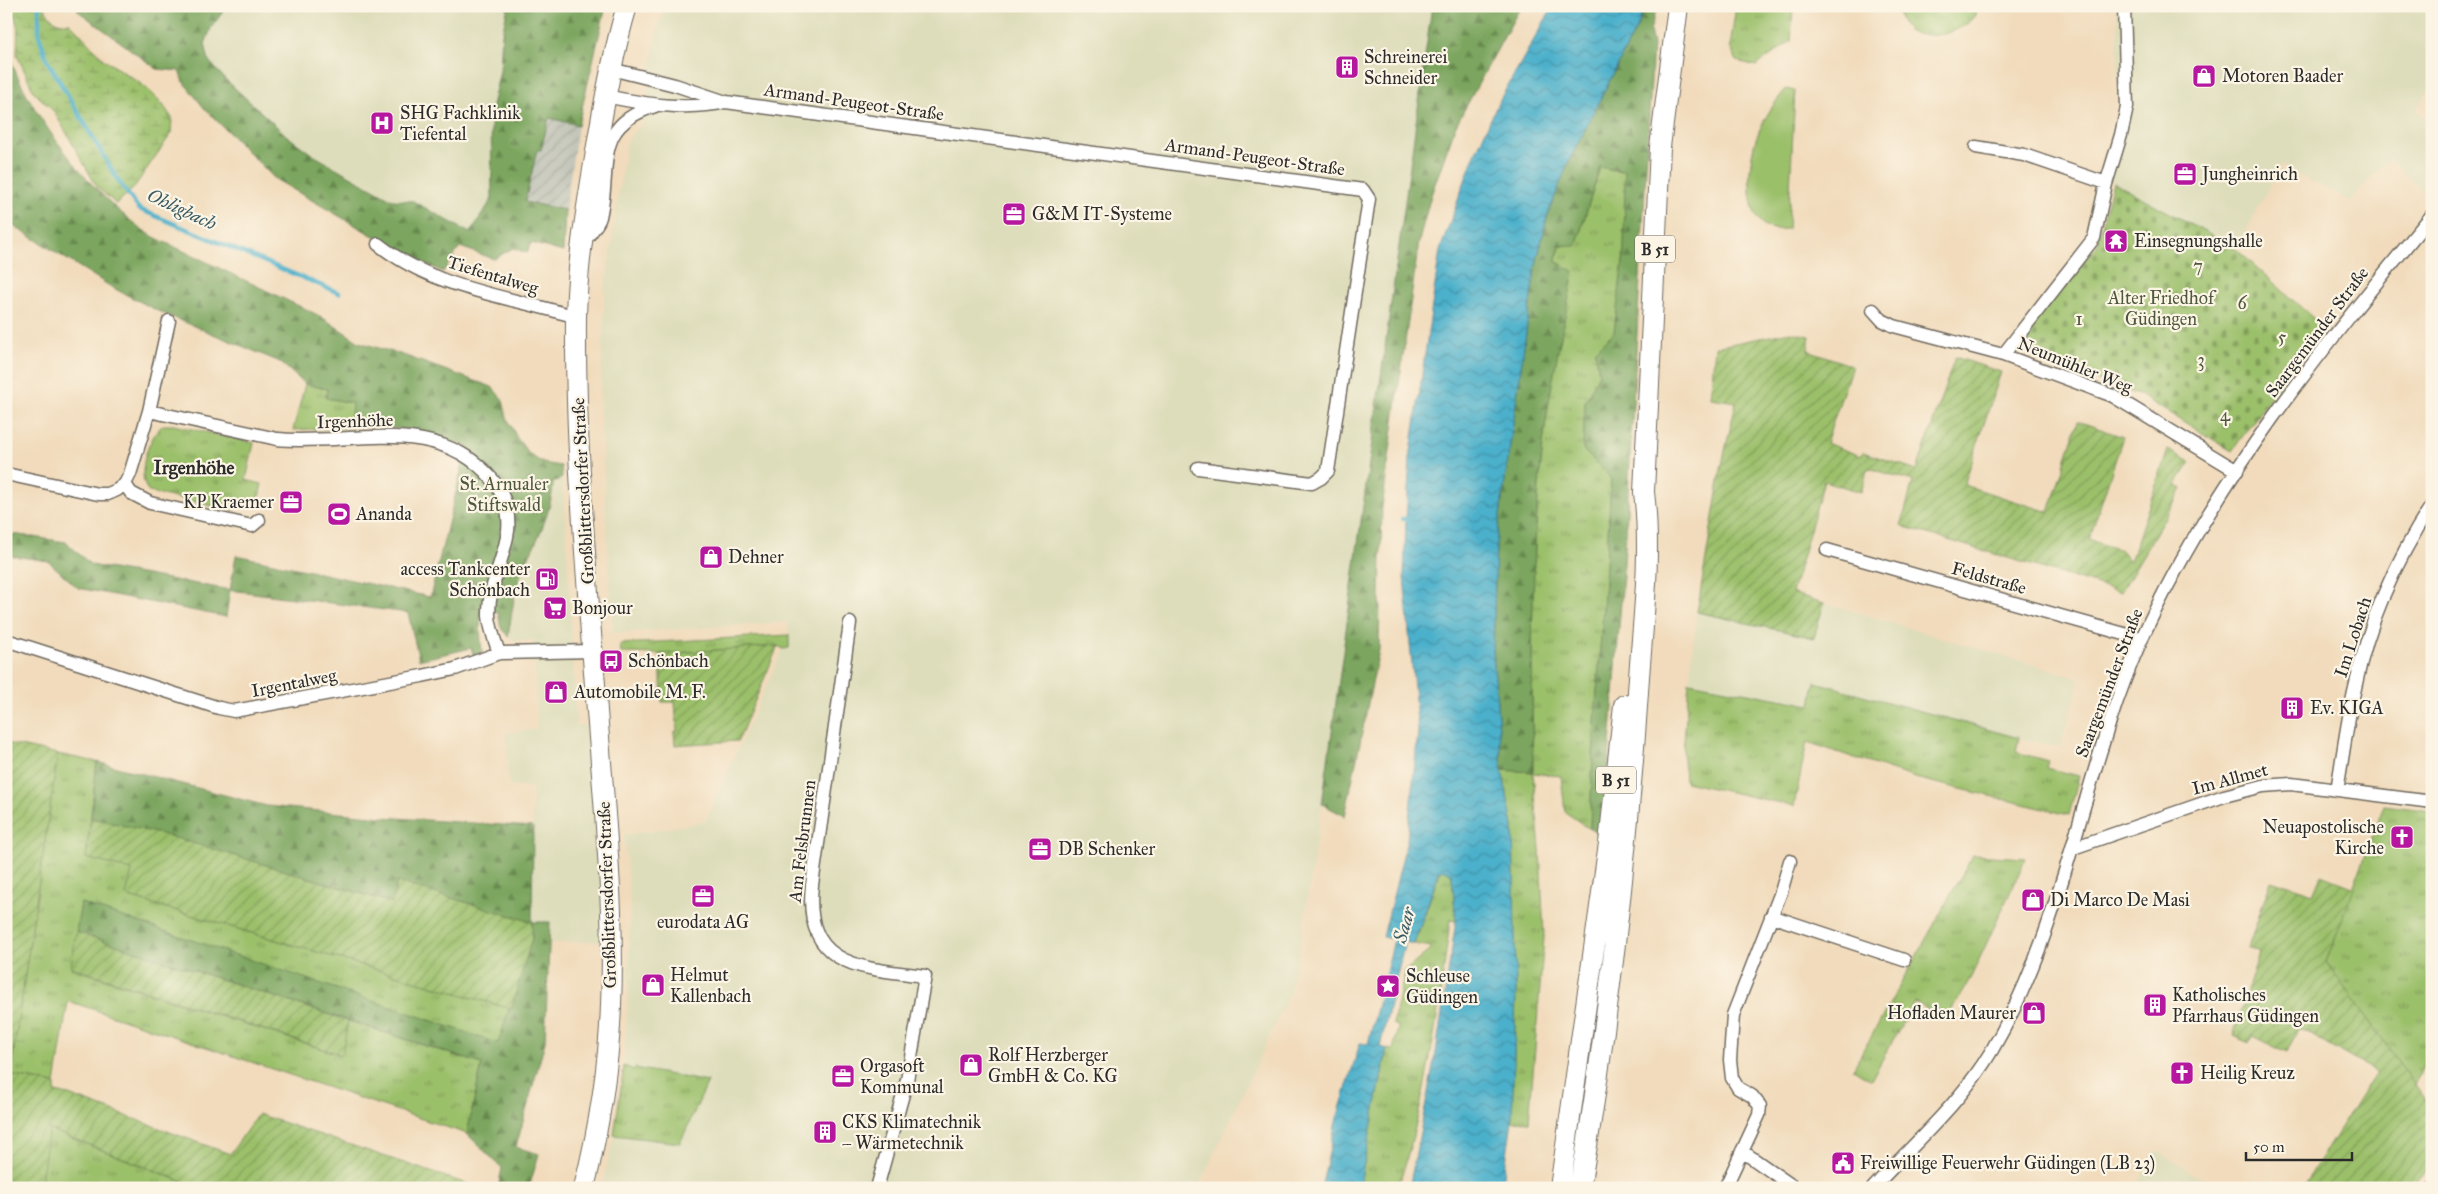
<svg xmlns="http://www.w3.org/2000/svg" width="2438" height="1194" viewBox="0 0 2438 1194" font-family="'IM FELL Great Primer',serif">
<defs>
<pattern id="industrial-furrows" width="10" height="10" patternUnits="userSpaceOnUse" patternTransform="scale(1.25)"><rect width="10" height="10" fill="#c3c6b9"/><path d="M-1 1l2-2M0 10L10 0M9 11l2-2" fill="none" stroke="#a8aa9f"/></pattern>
<pattern id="grass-tufts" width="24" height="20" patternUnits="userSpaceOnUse" patternTransform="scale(1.25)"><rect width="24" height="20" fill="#9bc06a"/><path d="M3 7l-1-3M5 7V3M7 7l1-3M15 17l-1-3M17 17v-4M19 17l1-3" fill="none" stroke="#7f9c57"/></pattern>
<pattern id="forest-firs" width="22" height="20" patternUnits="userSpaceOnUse" patternTransform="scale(1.25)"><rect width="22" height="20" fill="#7ca65e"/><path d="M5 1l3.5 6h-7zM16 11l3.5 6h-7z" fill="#66874e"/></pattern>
<pattern id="wetland-marsh" width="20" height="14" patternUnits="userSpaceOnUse" patternTransform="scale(1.25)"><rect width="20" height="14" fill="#9bc06a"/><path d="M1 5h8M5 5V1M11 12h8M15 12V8" fill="none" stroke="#7f9c57"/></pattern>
<pattern id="cemetery-stones" width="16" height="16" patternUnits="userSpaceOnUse" patternTransform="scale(1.25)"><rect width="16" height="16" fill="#9bc06a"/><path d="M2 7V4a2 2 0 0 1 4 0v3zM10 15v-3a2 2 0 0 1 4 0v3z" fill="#7f9c57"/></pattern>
<pattern id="garden-furrows" width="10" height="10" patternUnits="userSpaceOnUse" patternTransform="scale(1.25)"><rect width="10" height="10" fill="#9bc06a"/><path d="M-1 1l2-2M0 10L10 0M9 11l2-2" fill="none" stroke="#7f9c57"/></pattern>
<pattern id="water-waves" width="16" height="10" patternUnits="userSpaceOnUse" patternTransform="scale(1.25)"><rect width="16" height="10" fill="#4cb0cb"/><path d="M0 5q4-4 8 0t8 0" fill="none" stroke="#3f8fa5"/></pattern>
</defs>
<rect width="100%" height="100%" fill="#fcf5e5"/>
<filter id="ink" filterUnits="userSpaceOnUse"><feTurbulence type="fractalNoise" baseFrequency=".02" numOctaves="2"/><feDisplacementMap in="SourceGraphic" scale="10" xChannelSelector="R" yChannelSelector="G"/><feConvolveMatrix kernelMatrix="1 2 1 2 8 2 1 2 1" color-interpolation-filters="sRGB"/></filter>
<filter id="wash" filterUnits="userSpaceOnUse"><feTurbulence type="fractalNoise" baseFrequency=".0096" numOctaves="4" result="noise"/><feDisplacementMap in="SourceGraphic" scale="20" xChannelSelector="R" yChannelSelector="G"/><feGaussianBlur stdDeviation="1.12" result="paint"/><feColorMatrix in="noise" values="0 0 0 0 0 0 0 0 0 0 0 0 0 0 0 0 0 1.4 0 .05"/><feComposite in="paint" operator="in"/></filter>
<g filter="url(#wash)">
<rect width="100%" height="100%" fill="#f1dbbc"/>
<path fill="#deddbb" d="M227,6H508L502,34L500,71L491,110L492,199L470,234L413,201L394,200L313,155L287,136L225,79L209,61L205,44L211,28Z
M665,6H1432L1322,804L1298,956L1288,997L1198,1188H602L614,1135L624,1066L628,999L630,905L624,835L705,822L783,649L789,648L788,622L613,633L600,407L605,288L626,145L633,132L643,125L655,39Z
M2117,6H2432V84L2416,109L2432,126V192L2428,196L2389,158L2350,201L2281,165L2236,249L2113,182L2103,168L2115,134L2119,109Z
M558,478H562L566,526L576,725H598L612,946L594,941L551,943L550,923L532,922V787L509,786L506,733L537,729L534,640L514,641L508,636L523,569L533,553L553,499V482Z
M1824,603L2081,679L2060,747L1998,733L1815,683L1812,705L1689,682L1697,612L1814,638Z
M2156,1150L2217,1188H2134Z"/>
<path fill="url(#industrial-furrows)" d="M549,118L578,125L565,210L525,202L537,150H541Z"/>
<path fill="url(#grass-tufts)" stroke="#63764a" d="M1736,6H1793L1791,41L1756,66L1737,61L1730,47Z
M1899,6H1979C1977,9 1976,14 1974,17C1960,37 1895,50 1899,6Z
M1600,167L1626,172L1624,254L1614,333L1596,351L1599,374L1585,402L1583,450L1611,478C1606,595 1593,712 1590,829L1565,812L1561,776L1533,773L1540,849L1544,937L1529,1122L1512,1121L1516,992L1513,826L1502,770L1533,772C1531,662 1531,553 1543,443C1550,385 1563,328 1573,271L1555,261L1561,245L1576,246Z
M305,384L327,389L326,398L353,403L350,428L293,430Z
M163,425H174L254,443L246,480L262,484L257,507L236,503L234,511L149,492C135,476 148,437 163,425Z
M789,635V648L783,649L778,646L660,654L621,653L620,644Z
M1689,682L1811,705L1815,682L2019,738L2016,752L2048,761L2046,768L2079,776L2069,815L1915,778L1807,742L1794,806L1685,782L1683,752Z
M58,754L97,762L86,858L133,870L126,896L511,1009L498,1044L81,903L71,968L341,1055L348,1021L482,1064L467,1134L68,1001L55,1084L10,1075Z
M2384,805L2432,811V1045L2415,1085L2326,962Z
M1973,855L2026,858L1971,977L1946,1020L1914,1002L1871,1080L1853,1069Z
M1444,869L1451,873L1452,878L1456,921L1450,920C1439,1011 1426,1101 1398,1188H1359L1387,1049L1393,1050L1398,1029V1026L1393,1024L1405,971L1431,949V947L1414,944L1440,872Z
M624,1066L634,1070L635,1068L708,1082L680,1143L614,1135Z
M48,1129L199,1188H40Z"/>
<path fill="url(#forest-firs)" stroke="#546844" d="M77,6H227L211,28L205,44L209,61L225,79L287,136L313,155L393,200L413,201L470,233L492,199L491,110L500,71L502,34L508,6H606L578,125L549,118L541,150H537L525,202L565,210L563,252L531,243L527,253L513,248L494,259L460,247L443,272L403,253L275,179L205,109L185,84L179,71L157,69L78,11Z
M1432,6H1521L1456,125L1431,195L1419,241L1382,508L1379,650L1345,816L1322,804Z
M1644,6H1657L1650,31L1653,44L1625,550L1603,837L1590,829C1593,712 1606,595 1611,478L1583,450L1585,402L1599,374L1595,351L1614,332L1624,254L1625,171L1600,167L1576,246L1561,245L1555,261L1574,271C1563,328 1550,385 1543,443C1531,553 1531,662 1533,772L1502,770L1493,651L1496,544L1535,269L1547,217L1568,163L1639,23Z
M6,43C20,106 99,205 154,237L320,316L359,342L403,355L492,387L503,400L507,418L517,438L529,454L543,463L561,466L562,478L553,482C552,513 536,542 523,569C514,589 512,615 508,636L501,628L498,612L481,611L480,629L482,651L474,657L471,648L419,660L408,613L230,590L226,617L78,588L48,561L6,555V533L66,542L91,565L230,590L236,555L430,597L467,447C430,431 390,424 350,428L352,403L326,398L327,389L305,384L280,362L158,311L113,288L9,223L6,224Z
M97,762L267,806L382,817L533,827L532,922H550L545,1042L516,1147L539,1154L529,1188H498L502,1168L467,1134L482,1064L76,932L81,903L498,1043L532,939V922L397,882L393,903L169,836L91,818Z"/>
<path fill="url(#wetland-marsh)" stroke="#63764a" d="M12,6H44C50,19 55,24 70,23L105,60L143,85L161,102L172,118L171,134L133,189L116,204L97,187L55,113L34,92L17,55L18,28Z"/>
<path fill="url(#cemetery-stones)" stroke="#63764a" d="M2113,182L2236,249L2322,326L2232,451L2141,396L2047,361L2042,359L2039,353L2035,352L2032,356C2025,346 2024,341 2028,330L2097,245Z"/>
<path fill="url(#garden-furrows)" stroke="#63764a" d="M1790,332L1810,336L1808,350L1852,366L1826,443L1861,456L1863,452L1917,470L1955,357L2001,372L1964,485L2049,512L2078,421L2123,437L2089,540L2121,550L2130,561L2168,450L2191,462L2176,485L2182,489L2121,592L1901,526L1913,481L1868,468L1861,492L1824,481L1792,593L1824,603L1814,638L1697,612L1721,469L1736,402L1710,398L1715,347Z
M778,646L738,741L675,745L674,732L677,731L675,702H662L660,654Z
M6,743L58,754L10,1075L55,1084V1092L69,1095L230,1154L258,1114L479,1188H199L49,1129L40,1188H6Z
M91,818L169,836L392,903L397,882L532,922V938L511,1009L126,896L132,870L86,858Z
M2321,875L2354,888L2326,962L2427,1101L2432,1097V1165L2408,1188H2302L2376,1072L2298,1028L2287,1053L2252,1036L2249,1043L2233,1036L2259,953L2248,948L2271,880L2313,894Z
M76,932L348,1021L342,1055L71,967Z"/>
<path fill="#9bc06a" stroke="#63764a" d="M1786,89L1795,91L1788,229C1783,229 1774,230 1769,228C1742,217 1749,160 1756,139C1763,120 1773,104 1786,89Z"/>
<path fill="url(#water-waves)" stroke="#3c6e7b" d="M1553,6H1644L1639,23L1568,163L1547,217L1535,269L1496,544L1493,651L1502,770L1513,826L1516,992L1512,1121L1502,1188H1409L1436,1052L1456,921L1452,878L1451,873L1444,869L1439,872L1414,944L1405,942L1380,1047L1387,1049L1359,1188H1321L1336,1122L1360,1043L1368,1044L1392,948L1394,939L1383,937L1407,840L1418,732L1404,577L1406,519L1410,458L1440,250L1472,161L1498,103Z"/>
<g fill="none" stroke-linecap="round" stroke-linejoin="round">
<path stroke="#4cb0cb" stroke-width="4.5" d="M39,6V35L47,60L119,182L139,209L339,293
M1402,519H1412"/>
</g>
</g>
<g filter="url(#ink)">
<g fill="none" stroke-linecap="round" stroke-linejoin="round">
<g stroke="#70695e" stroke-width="15">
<path id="street" d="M611,69L675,85L726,102L1363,190L1369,199L1328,471L1321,478L1312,483L1198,468
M605,96C645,104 685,111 726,102
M1976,147L2024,155L2106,183
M585,240C589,234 598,225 600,217C612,166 591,126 655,106
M378,244C436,290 509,296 576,317
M1873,310L1882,320L1894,326L2003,355L2113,396L2237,471
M2003,355L2094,238L2106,184L2121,135L2127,107L2124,6
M149,411L277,439C349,446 436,413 492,479C505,495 510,511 508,531C504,560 488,586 489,616C490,629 495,641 499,653
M6,474L98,494H108L117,490L125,484L130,474L149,411L169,321
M125,484L131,493L150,503L252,526L259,520
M1827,550L2142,639
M850,623L812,885C803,968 862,968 925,976L907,1080L877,1188
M6,640L219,708L234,711L422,676L455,669L499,653L593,651
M2337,790C2343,756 2347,721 2355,688C2368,623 2396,560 2432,505
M2073,848L2224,796L2263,786L2291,784L2432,802
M1771,916L1904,960
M1742,1151L1795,1188
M1725,1188L1759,1115L1760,1106L1752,1096L1738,1088L1732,1078L1730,1060L1733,1015L1781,892L1790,861
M1873,1188C1914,1143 1961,1103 1992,1050C2067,922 2082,771 2142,638C2213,482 2324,346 2432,215"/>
</g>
<g stroke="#70695e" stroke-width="22">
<path id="primary" d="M584,1188C599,1128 609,1066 611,1005C615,911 605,818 598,724C588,589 575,454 576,318C577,265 586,211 595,158C603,107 612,56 627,6
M1560,1188L1609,843L1624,705
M1580,1188C1608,1024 1627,858 1638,692C1642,627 1652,558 1644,492L1660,147L1678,6"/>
</g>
<use href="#street" stroke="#fff" stroke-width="12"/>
<use href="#primary" stroke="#fff" stroke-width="20"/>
<g stroke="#2b2b2b" stroke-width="5.5">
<path id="rail" d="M2427,1188L2432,1183"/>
</g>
<use href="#rail" stroke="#fcf5e5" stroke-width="4" stroke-dasharray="11" stroke-linecap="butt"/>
</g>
</g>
<defs>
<g id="building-square" transform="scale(1.25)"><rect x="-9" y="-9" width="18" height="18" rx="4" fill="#b5179e" stroke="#fcf5e5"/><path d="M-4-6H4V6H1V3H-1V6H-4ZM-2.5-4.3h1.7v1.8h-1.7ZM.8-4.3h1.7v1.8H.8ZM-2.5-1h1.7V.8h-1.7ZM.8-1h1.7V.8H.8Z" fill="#fff"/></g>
<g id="shop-square" transform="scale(1.25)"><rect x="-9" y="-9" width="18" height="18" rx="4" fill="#b5179e" stroke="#fcf5e5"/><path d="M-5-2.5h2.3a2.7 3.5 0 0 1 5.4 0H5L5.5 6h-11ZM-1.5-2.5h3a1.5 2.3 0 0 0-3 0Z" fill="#fff"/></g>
<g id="hospital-square" transform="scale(1.25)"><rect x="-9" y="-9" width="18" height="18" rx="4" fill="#b5179e" stroke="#fcf5e5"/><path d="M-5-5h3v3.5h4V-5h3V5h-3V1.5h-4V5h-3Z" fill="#fff"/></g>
<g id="office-square" transform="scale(1.25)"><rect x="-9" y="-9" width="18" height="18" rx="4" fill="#b5179e" stroke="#fcf5e5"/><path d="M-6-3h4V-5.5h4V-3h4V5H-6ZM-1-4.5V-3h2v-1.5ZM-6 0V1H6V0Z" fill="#fff"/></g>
<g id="temple-square" transform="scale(1.25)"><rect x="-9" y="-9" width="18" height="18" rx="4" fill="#b5179e" stroke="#fcf5e5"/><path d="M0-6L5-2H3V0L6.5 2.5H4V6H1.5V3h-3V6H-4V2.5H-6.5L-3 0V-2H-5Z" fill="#fff"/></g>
<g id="stadium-square" transform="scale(1.25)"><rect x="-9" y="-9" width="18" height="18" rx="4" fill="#b5179e" stroke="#fcf5e5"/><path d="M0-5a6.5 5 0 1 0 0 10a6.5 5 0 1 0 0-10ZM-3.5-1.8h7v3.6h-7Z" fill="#fff"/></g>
<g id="fuel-square" transform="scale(1.25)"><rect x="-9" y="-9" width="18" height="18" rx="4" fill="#b5179e" stroke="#fcf5e5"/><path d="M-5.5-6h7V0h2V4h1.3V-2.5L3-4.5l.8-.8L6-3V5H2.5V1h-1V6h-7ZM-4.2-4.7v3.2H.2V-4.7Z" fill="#fff"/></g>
<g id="supermarket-square" transform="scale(1.25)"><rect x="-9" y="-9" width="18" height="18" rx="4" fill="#b5179e" stroke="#fcf5e5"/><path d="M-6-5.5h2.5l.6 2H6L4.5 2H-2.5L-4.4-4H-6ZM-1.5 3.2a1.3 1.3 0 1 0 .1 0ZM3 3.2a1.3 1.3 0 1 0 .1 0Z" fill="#fff"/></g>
<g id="bus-square" transform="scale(1.25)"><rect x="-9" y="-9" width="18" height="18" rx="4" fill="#b5179e" stroke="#fcf5e5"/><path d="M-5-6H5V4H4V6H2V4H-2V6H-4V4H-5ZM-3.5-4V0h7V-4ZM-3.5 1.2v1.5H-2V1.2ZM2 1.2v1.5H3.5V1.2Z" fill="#fff"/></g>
<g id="church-square" transform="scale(1.25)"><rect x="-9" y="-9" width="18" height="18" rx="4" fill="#b5179e" stroke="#fcf5e5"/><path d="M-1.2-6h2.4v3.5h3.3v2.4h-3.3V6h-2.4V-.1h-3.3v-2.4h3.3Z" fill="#fff"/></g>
<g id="sight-square" transform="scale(1.25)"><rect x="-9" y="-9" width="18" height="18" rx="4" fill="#b5179e" stroke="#fcf5e5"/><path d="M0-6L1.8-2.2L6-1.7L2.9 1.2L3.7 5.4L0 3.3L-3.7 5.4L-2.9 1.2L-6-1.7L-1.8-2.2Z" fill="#fff"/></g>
<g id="civic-square" transform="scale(1.25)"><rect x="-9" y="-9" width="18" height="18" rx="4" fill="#b5179e" stroke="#fcf5e5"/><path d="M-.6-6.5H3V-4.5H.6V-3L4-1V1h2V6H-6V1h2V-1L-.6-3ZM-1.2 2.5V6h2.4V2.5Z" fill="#fff"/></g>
</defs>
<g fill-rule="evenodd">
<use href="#building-square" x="1347" y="67"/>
<use href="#shop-square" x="2204" y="76"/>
<use href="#hospital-square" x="382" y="123"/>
<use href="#office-square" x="2185" y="174"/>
<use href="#office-square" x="1014" y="214"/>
<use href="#temple-square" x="2116" y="241"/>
<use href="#office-square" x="291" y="502"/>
<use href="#stadium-square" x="339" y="514"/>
<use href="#shop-square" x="711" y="557"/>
<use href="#fuel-square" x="547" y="579"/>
<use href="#supermarket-square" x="555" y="608"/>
<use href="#bus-square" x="611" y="661"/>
<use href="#shop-square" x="556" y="692"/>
<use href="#building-square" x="2292" y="708"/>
<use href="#church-square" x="2402" y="837"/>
<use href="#office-square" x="1040" y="849"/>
<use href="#office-square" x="703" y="896"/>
<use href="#shop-square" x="2033" y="900"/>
<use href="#shop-square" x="653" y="985"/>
<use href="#sight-square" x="1388" y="986"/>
<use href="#building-square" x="2155" y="1005"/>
<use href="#shop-square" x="2034" y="1013"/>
<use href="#shop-square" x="971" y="1065"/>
<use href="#church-square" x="2182" y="1073"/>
<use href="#office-square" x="843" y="1076"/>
<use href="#building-square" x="825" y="1132"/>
<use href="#civic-square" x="1843" y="1163"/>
</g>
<g text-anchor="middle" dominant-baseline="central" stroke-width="4.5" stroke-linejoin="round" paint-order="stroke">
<g fill="#fcf5e5" stroke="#6a6863" stroke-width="1">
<rect x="1635" y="235.5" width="40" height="27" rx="4"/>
<rect x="1596" y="766.5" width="40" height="27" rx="4"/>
</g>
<g font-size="16" font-weight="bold" fill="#2b2b2b">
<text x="1655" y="249">B 51</text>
<text x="1616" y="780">B 51</text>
</g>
<g font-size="18" fill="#2b2b2b" stroke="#fcf5e5" text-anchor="start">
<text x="1364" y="57">Schreinerei<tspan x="1364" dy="21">Schneider</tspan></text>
<text x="2222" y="76">Motoren Baader</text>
<text x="400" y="113">SHG Fachklinik<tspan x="400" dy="21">Tiefental</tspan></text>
<text x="2202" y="174">Jungheinrich</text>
<text x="1032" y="214">G&amp;M IT-Systeme</text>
<text x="2134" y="241">Einsegnungshalle</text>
<text x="274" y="502" text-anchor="end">KP Kraemer</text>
<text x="356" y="514">Ananda</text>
<text x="728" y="557">Dehner</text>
<text x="530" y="569" text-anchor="end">access Tankcenter<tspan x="530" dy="21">Schönbach</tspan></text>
<text x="572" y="608">Bonjour</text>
<text x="628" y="661">Schönbach</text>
<text x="574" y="692">Automobile M. F.</text>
<text x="2310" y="708">Ev. KIGA</text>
<text x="2384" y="827" text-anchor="end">Neuapostolische<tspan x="2384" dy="21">Kirche</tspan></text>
<text x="1058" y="849">DB Schenker</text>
<text x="2050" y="900">Di Marco De Masi</text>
<text x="703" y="922" text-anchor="middle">eurodata AG</text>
<text x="670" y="975">Helmut<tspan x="670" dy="21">Kallenbach</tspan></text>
<text x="1406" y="976">Schleuse<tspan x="1406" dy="21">Güdingen</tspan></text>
<text x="2172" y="995">Katholisches<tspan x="2172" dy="21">Pfarrhaus Güdingen</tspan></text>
<text x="2016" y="1013" text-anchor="end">Hofladen Maurer</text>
<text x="988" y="1055">Rolf Herzberger<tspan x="988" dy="21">GmbH &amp; Co. KG</tspan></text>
<text x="860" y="1066">Orgasoft<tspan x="860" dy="21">Kommunal</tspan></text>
<text x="2200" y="1073">Heilig Kreuz</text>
<text x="842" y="1122">CKS Klimatechnik<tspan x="842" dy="21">– Wärmetechnik</tspan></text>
<text x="1860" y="1163">Freiwillige Feuerwehr Güdingen (LB 23)</text>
</g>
<g font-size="18" fill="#2b2b2b" stroke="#fcf5e5">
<text transform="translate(854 102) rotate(8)">Armand-Peugeot-Straße</text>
<text transform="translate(1255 157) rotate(8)">Armand-Peugeot-Straße</text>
<text transform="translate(493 275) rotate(17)">Tiefentalweg</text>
<text transform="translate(2317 332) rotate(-53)">Saargemünder Straße</text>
<text transform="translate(2075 365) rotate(22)">Neumühler Weg</text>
<text transform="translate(355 421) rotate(-2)">Irgenhöhe</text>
<text transform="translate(583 491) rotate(-93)">Großblittersdorfer Straße</text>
<text transform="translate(1989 578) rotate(16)">Feldstraße</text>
<text transform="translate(2353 637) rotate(-72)">Im Lobach</text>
<text transform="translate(294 683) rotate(-11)">Irgentalweg</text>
<text transform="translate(2109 683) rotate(-69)">Saargemünder Straße</text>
<text transform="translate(2230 779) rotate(-15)">Im Allmet</text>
<text transform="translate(802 841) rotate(-83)">Am Felsbrunnen</text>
<text transform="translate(607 895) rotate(-92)">Großblittersdorfer Straße</text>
</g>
<g font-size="18" fill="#4d583e" stroke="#fcf5e5">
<text x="2198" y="266">7</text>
<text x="2161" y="298">Alter Friedhof<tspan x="2161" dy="21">Güdingen</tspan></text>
<text x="2242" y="303">6</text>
<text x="2079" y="319">1</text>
<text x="2282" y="337">5</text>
<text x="2201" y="360">3</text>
<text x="2225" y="415">4</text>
<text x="504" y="484">St. Arnualer<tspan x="504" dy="21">Stiftswald</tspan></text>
</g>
<g font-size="19" font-style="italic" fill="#375a63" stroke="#fcf5e5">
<text transform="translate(182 209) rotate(25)">Ohligbach</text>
<text transform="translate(1404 925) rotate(-74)">Saar</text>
</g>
<g font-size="19" font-weight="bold" fill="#2b2b2b" stroke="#fcf5e5">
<text x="194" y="467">Irgenhöhe</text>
</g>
</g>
<rect width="2438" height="1194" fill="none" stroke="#fcf5e5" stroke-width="25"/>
<path d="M2246 1152v8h106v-8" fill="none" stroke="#2b2b2b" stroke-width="2.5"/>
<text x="2253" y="1152" font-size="15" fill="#2b2b2b" stroke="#fcf5e5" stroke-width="4" paint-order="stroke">50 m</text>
</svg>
